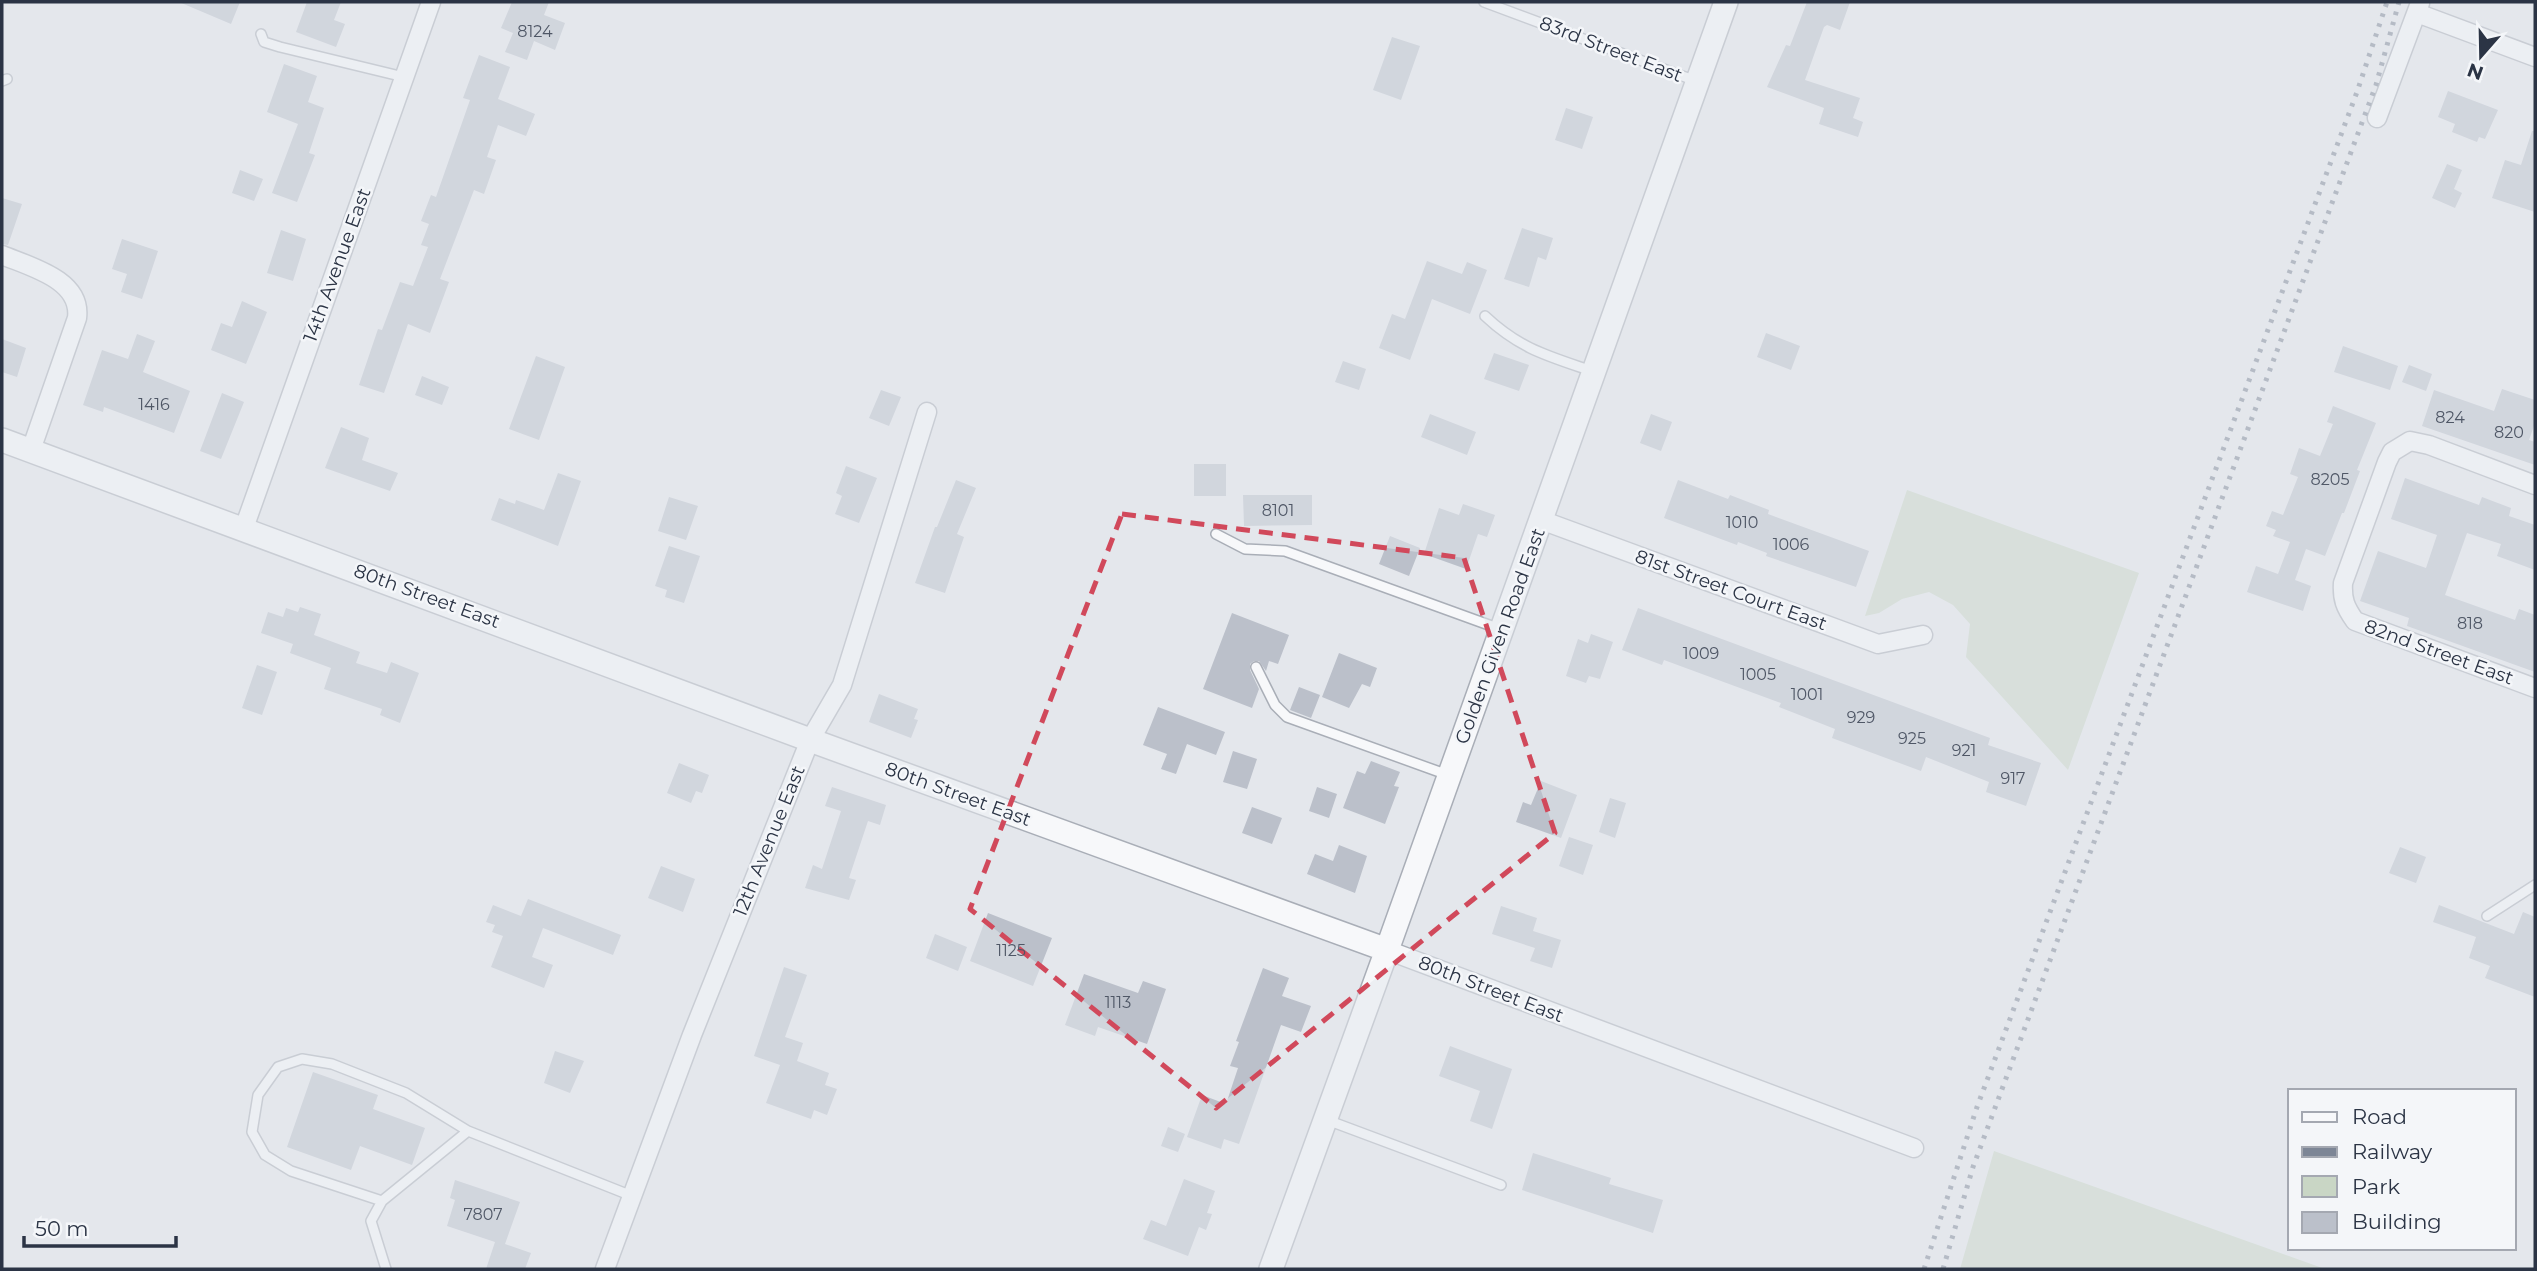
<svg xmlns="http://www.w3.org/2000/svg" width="2537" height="1271" viewBox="0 0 2537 1271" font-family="Montserrat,sans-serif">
<rect width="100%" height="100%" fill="#e4e7ec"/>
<path fill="#c9d6c5" d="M1907,490L2139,573L2068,770L1966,657L1970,624L1953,605L1929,592L1902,599L1879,613L1865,616Z
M1994,1151L2325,1269H1960Z"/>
<path fill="#bbc0ca" d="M179,2H240L231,24Z
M307,2H341L334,20L345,24L336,47L296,32Z
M512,2H549L544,15L565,23L555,50L534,41L527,60L505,52L513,33L501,28Z
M1807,2H1850L1840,30L1827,25L1824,27L1805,80L1860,98L1853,118L1863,122L1858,137L1819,124L1824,108L1767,87L1786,45L1790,46Z
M1392,37L1420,46L1401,100L1373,90Z
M479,55L510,67L498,99L535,114L526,136L498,125L487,157L496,160L484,194L474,190L440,279L449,282L430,333L408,324L384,393L359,385L378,329L382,330L400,282L413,286L428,247L421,245L429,224L421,221L431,195L436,197L470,100L463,98Z
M284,64L317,76L308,102L324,108L309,153L315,155L297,202L272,193L298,124L267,112Z
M2448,91L2498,110L2485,139L2479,137L2477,142L2452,132L2455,124L2438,117Z
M1566,108L1593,117L1582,149L1555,140Z
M2532,131H2535V212L2492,198L2505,160L2521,165Z
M2447,164L2462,170L2454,189L2462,193L2455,208L2432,198Z
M240,170L263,179L254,201L232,193Z
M2,198L22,204L8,245L2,244Z
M1522,228L1553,238L1546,260L1538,257L1529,287L1504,279Z
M281,230L306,239L293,281L267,273Z
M122,239L158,251L142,299L121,292L127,274L112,269Z
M1427,261L1462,274L1467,262L1487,270L1470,314L1432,299L1410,360L1379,348L1392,314L1405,319Z
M242,301L267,312L246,364L211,350L221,323L232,327Z
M1766,333L1800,346L1791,370L1757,357Z
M137,334L155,341L143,372L190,391L174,433L104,407L103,412L83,405L102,350L128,359Z
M2,339L26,348L17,377L2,372Z
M2343,346L2398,366L2390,390L2334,372Z
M1494,353L1529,365L1519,391L1484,379Z
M536,356L565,367L539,440L509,429Z
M1343,361L1366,369L1359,390L1335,382Z
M2409,365L2432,374L2426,391L2402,382Z
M422,376L449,387L442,405L415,395Z
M2502,389L2535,400V423L2529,440L2535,442V465L2422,426L2434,390L2494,411Z
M881,390L901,397L889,426L869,418Z
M222,393L244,402L221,459L200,451Z
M2333,406L2376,423L2357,470L2360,471L2344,513H2342L2325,556L2306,549L2295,580L2311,586L2303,611L2247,592L2256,566L2278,574L2290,542L2273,536L2276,530L2266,526L2272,511L2283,515L2298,477L2290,474L2299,448L2320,456L2333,424L2327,422Z
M1430,414L1476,432L1467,455L1421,437Z
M1651,414L1672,422L1661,451L1640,443Z
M341,427L369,438L362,460L398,473L390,491L325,468Z
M1194,464H1226V496H1194Z
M846,466L877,478L859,523L835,514L842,496L836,493Z
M558,473L581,481L558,546L491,520L499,498L515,504L516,500L544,510Z
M2405,478L2479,505L2482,497L2511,508L2509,516L2535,525V570L2497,556L2501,544L2467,533L2445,595L2515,620L2519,609L2535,615V672L2407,626L2409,618L2360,601L2378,551L2426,568L2437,535L2391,519Z
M956,480L976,488L957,534L964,537L945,593L915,583L935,527H937Z
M1678,480L1728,499L1730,495L1769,510L1768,514L1869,551L1856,587L1766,556L1767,553L1738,542L1737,545L1664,518Z
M1243,495H1312V525L1244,526Z
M669,497L698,506L686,540L658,531Z
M1463,504L1495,515L1487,537L1478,534L1466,569L1424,554L1439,508L1459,515Z
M1390,536L1420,548L1409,576L1379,564Z
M669,546L700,556L684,603L665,597L667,590L655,586Z
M300,607L321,614L314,635L360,652L356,663L387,673L391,662L419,673L400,723L380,715L382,709L324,689L331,668L290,653L293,644L261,633L268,612L283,617L286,608L298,612Z
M1638,608L1990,738L1988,745L2041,763L2026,806L1986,792L1989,782L1926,757L1921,771L1832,738L1835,729L1779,707L1781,703L1664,660L1662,665L1622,650Z
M1232,613L1289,635L1278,664L1269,661L1266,671L1259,661H1254L1250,664V670L1259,689L1252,708L1203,689Z
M1591,634L1613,642L1600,679L1589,676L1586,683L1566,676L1578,639L1588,643Z
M1339,653L1377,668L1370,687L1362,684L1349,708L1322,697Z
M257,665L277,672L262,715L242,708Z
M1299,687L1320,695L1311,718L1290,710Z
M879,694L918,709L914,719L918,720L911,738L869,722Z
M1158,707L1225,732L1216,755L1187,744L1176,774L1161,769L1167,754L1143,745Z
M1233,751L1257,759L1247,789L1223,782Z
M1371,761L1400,772L1394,786L1399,787L1385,824L1343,808L1357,771L1365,774Z
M679,763L709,775L702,793L696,791L691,803L667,793Z
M1541,781L1577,795L1561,838L1516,822L1523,802L1531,805Z
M832,787L886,805L880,825L868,821L849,878L856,880L849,900L805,888L813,865L822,869L841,811L825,806Z
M1317,787L1337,794L1329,818L1309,811Z
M1610,798L1626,803L1615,838L1599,832Z
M1252,807L1282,818L1272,844L1242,833Z
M1569,837L1593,845L1583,875L1559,866Z
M1339,845L1367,856L1355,893L1307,874L1315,854L1333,861Z
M2400,847L2426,857L2416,883L2389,873Z
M661,866L695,879L683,912L648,898Z
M528,899L621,935L613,955L543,928L532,957L553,965L544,988L491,967L503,936L492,932L495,925L486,922L493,905L521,916Z
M2439,905L2514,934L2523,912L2535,917V997L2485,978L2490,966L2469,958L2476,937L2433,922Z
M1501,906L1537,918L1533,931L1561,940L1552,968L1530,961L1535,948L1492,934Z
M988,913L1052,938L1033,986L970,961Z
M935,934L967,947L958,971L926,958Z
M784,967L807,975L785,1037L803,1043L797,1061L829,1073L825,1085L837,1089L827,1115L814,1110L811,1119L766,1103L780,1065L754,1056Z
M1263,968L1289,978L1282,996L1311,1006L1301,1032L1281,1025L1239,1144L1224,1139L1221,1149L1187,1137L1202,1095L1226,1104L1238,1068L1230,1066L1239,1042L1236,1041Z
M1084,974L1138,993L1143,981L1166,989L1147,1044L1098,1027L1095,1036L1065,1025Z
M1450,1046L1512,1069L1492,1129L1470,1121L1480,1091L1439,1076Z
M555,1051L584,1061L570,1093L544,1083Z
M313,1072L378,1095L373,1109L425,1128L412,1165L360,1146L351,1170L287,1147Z
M1168,1127L1185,1134L1178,1152L1161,1146Z
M1533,1153L1611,1178L1609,1184L1663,1200L1653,1233L1522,1190Z
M1184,1179L1215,1191L1207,1213L1212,1214L1206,1230L1199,1227L1188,1256L1143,1239L1151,1220L1166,1226Z
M455,1180L520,1202L505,1244L531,1253L525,1269H486L495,1242L447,1226L455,1200L450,1198Z"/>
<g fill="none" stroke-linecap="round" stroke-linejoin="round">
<g stroke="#a9aeb7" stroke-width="12">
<path id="service" d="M1484,2L1696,81
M261,34L264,42L280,47L404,77
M2,81L7,79
M1485,316C1520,349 1548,356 1592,371
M1216,534L1245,549L1285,551L1500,629
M1256,667L1275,705L1287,717L1448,775
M2487,916L2535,885
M1327,1120L1501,1185
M382,1201L291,1171L265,1155L252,1132L258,1095L278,1067L302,1059L332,1064L406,1093L468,1131
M386,1269L371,1221L382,1201L468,1131L632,1196"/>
</g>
<g stroke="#a9aeb7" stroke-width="21">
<path id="minor" d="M2417,13L2535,57
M2377,118L2420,3
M2,255C31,267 82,280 77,318L31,450
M2535,485L2429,445L2410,441L2392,452L2387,462L2343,583C2342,599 2345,607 2355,621L2535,688
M1541,520L1878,644L1923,635
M244,528L431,2
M1387,950L1914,1148
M605,1269L692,1035L810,740L842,685L927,412"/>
</g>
<g stroke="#a9aeb7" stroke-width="26">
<path id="tertiary" d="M2,440L810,740L1387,950
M1271,1269L1387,950L1726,2"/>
</g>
<use href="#service" stroke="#f7f8fa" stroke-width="9"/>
<use href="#minor" stroke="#f7f8fa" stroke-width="18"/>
<use href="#tertiary" stroke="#f7f8fa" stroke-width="23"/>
<path stroke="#7d8696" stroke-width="5" stroke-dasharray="3.5 7" stroke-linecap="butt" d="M1924,1269L1977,1107L2357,92L2387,2
M1943,1269L1973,1167L2376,85L2399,2"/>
</g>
<path d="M0 0H2537V1271H0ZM1122,514L1464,558L1555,833L1216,1108L970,909Z" fill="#e4e7ec" fill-opacity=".55" fill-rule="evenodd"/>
<path fill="none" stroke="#d1495b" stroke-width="5" stroke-dasharray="14 9" stroke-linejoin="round" d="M1122,514L1464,558L1555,833L1216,1108L970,909Z"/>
<g text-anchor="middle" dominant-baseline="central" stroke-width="5" stroke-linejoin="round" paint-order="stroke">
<g font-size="16" fill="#4f5766">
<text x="535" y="31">8124</text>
<text x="154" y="404">1416</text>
<text x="2450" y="417">824</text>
<text x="2509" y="432">820</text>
<text x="2330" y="479">8205</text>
<text x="1278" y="510">8101</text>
<text x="1742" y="522">1010</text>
<text x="1791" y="544">1006</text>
<text x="2470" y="623">818</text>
<text x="1701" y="653">1009</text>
<text x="1758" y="674">1005</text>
<text x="1807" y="694">1001</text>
<text x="1861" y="717">929</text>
<text x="1912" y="738">925</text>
<text x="1964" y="750">921</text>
<text x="2013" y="778">917</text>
<text x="1011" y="950">1125</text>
<text x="1118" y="1002">1113</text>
<text x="483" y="1214">7807</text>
</g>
<g font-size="19" fill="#2b3445" stroke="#f4f6f9">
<text transform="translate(1611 49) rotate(21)">83rd Street East</text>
<text transform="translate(337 265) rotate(-70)">14th Avenue East</text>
<text transform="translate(1731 590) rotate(20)">81st Street Court East</text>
<text transform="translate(427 596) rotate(20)">80th Street East</text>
<text transform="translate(1500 636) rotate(-70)">Golden Given Road East</text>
<text transform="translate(2439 652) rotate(20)">82nd Street East</text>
<text transform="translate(958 794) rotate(20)">80th Street East</text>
<text transform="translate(769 841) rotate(-68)">12th Avenue East</text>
<text transform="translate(1491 989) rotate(21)">80th Street East</text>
</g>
</g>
<rect width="2537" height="1271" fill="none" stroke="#2b3445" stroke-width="7"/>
<rect x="2288" y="1089" width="228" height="161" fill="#f4f6f9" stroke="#a4a8b1" stroke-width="2"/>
<rect x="2302" y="1112" width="35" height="10" fill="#f7f8fa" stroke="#a4a8b1" stroke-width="2"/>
<text x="2352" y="1124" font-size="21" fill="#2b3445">Road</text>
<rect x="2302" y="1147" width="35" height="10" fill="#7d8696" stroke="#a4a8b1" stroke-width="2"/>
<text x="2352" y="1159" font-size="21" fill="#2b3445">Railway</text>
<rect x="2302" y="1176" width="35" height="21" fill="#c9d6c5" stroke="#a4a8b1" stroke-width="2"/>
<text x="2352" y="1194" font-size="21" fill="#2b3445">Park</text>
<rect x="2302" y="1212" width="35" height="21" fill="#bbc0ca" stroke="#a4a8b1" stroke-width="2"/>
<text x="2352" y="1229" font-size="21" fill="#2b3445">Building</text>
<g transform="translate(2481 56) rotate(200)" stroke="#f4f6f9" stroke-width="5" paint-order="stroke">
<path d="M0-5L12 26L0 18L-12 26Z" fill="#2b3445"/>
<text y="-10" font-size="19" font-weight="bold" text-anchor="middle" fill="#2b3445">N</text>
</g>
<path d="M24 1236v10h152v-10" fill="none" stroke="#2b3445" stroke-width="3.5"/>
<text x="35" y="1236" font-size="21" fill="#2b3445" stroke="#f4f6f9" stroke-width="5" paint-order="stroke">50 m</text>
</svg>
